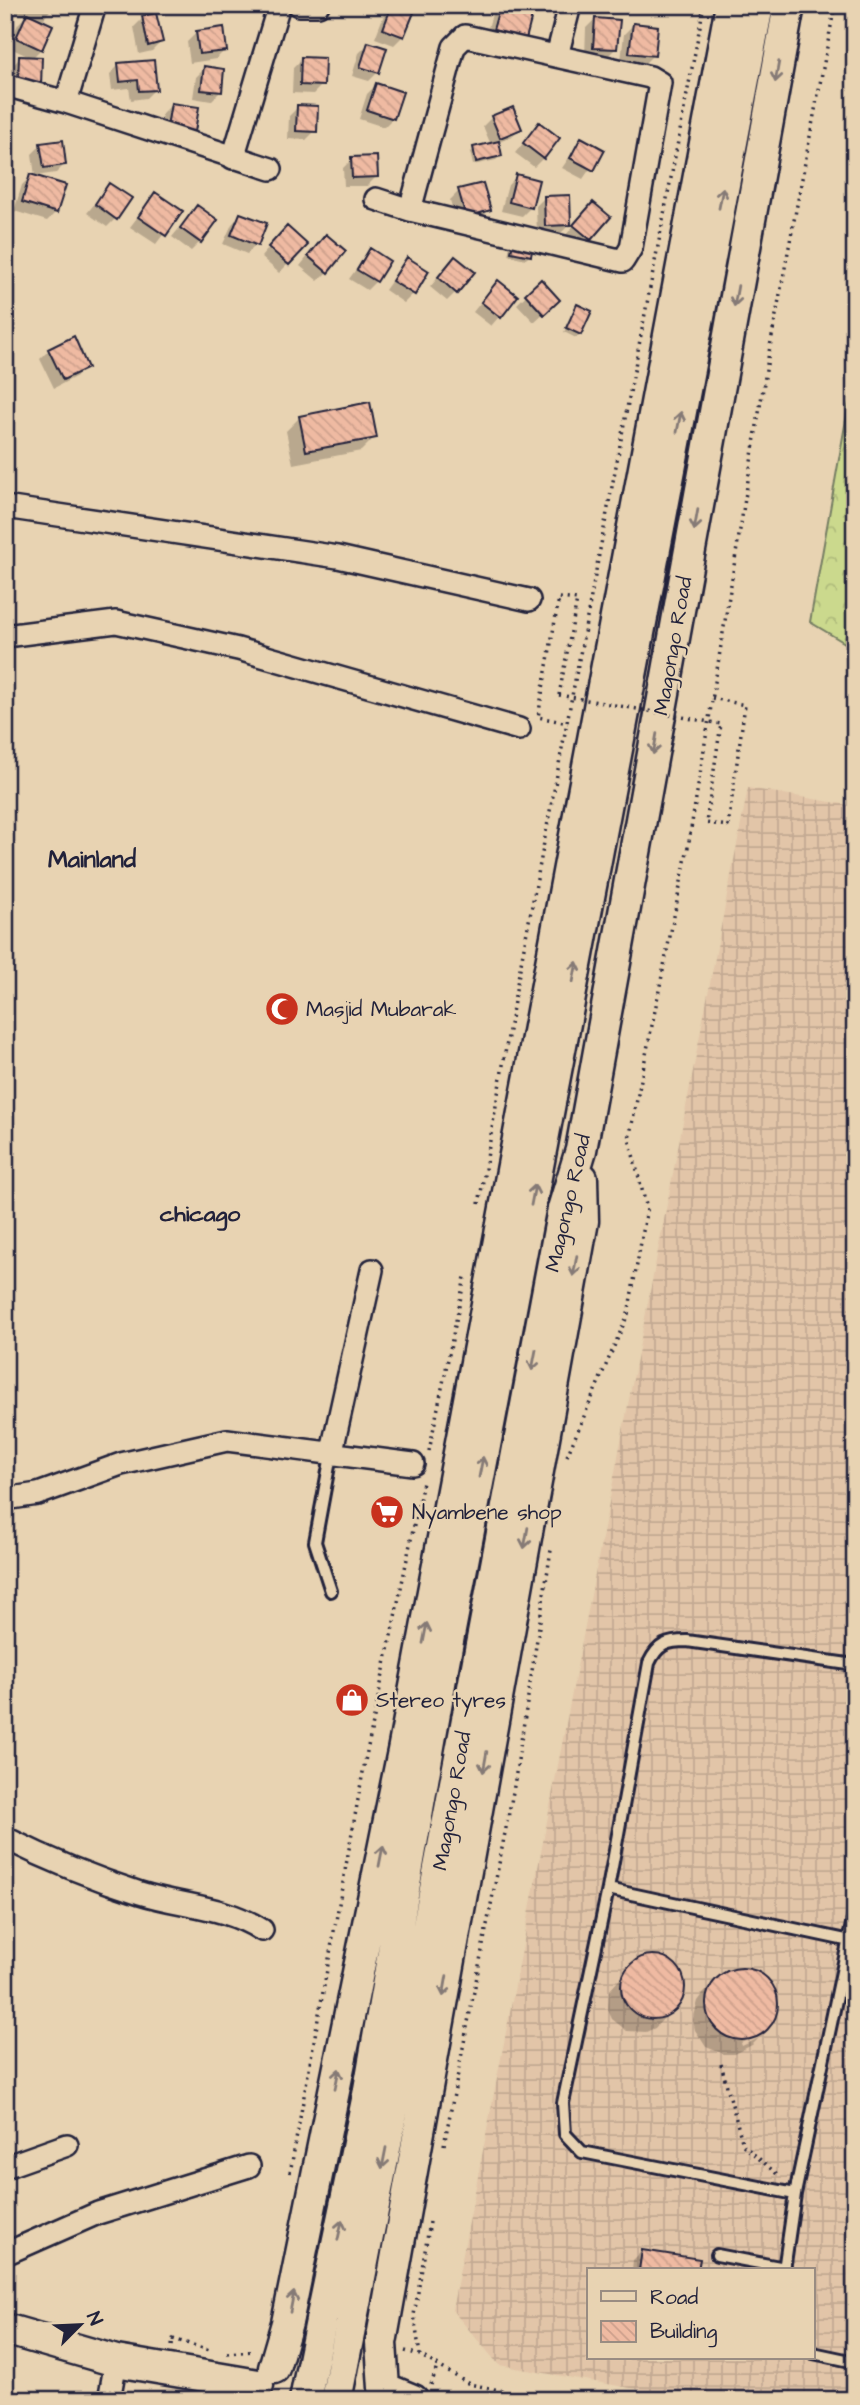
<svg xmlns="http://www.w3.org/2000/svg" width="860" height="2405" viewBox="0 0 860 2405" font-family="'Architects Daughter',sans-serif">
<defs>
<pattern id="industrial-grid" width="8" height="8" patternUnits="userSpaceOnUse" patternTransform="scale(1.75)"><rect width="8" height="8" fill="#e2c5a8"/><path d="M0 4h8M4 0v8" fill="none" stroke="#c2a992"/></pattern>
<pattern id="forest-crowns" width="20" height="18" patternUnits="userSpaceOnUse" patternTransform="scale(1.75)"><rect width="20" height="18" fill="#cbd98d"/><path d="M2 6a3 3 0 1 1 6 0M12 15a3 3 0 1 1 6 0" fill="none" stroke="#aeba7b"/></pattern>
<pattern id="building-back-hatch" width="6" height="6" patternUnits="userSpaceOnUse" patternTransform="scale(1.75)"><rect width="6" height="6" fill="#efbaa2"/><path d="M-1 5l2 2M0 0l6 6M5-1l2 2" fill="none" stroke="#cda08c"/></pattern>
</defs>
<rect width="100%" height="100%" fill="#e8d3b2"/>
<filter id="ink" filterUnits="userSpaceOnUse"><feTurbulence type="fractalNoise" baseFrequency=".0143" numOctaves="2"/><feDisplacementMap in="SourceGraphic" scale="14" xChannelSelector="R" yChannelSelector="G"/><feConvolveMatrix kernelMatrix="1 2 1 2 8 2 1 2 1" color-interpolation-filters="sRGB"/></filter>
<g filter="url(#ink)">
<path fill="url(#industrial-grid)" fill-rule="evenodd" d="M748,788L855,806V2400H699L499,2365L452,2310ZM589,2270H813V2358H589Z"/>
<path fill="url(#forest-crowns)" stroke="#767e64" stroke-width="2" d="M855,369V649L810,622Z"/>
<path fill="#0003" d="M9,5H54L42,21L41,49L32,58L8,47L18,24L26,16L7,11Z
M392,5L412,11L403,36L394,45L375,38L385,12Z
M500,5L531,13L524,38L485,39L492,14Z
M143,18L161,42L152,51L139,54L134,27Z
M595,19L616,48L607,57L585,56L586,28Z
M633,25L653,55L644,64L621,61L624,34Z
M196,33L225,50L216,59L190,63L187,42Z
M368,44L378,72L369,81L352,76L359,53Z
M20,58L39,85L10,93L11,67Z
M302,59L322,85L313,94L292,93L293,68Z
M119,65L155,89L146,98L131,100L129,88L112,90L110,74Z
M205,68L220,92L211,101L193,98L196,77Z
M376,85L393,118L384,127L359,119L367,94Z
M171,105L194,131L185,140L159,135L162,114Z
M298,107L315,131L306,140L288,139L289,116Z
M492,117L520,128L511,137L497,143L500,156L496,160L473,165L470,152L491,145L483,126Z
M539,124L543,158L534,167L515,153Z
M581,140L602,151L583,179L562,168Z
M41,145L65,164L56,173L35,176L32,154Z
M352,159L376,177L367,186H344L343,168Z
M31,176L56,212L47,221L14,211L22,185Z
M517,176L531,207L522,216L501,211L508,185Z
M110,185L116,218L107,227L87,213Z
M459,191L489,210L480,219L457,225L450,200Z
M155,194L181,211L156,244L130,227Z
M545,197L569,225L560,234H537L536,206Z
M197,207L200,242L191,251L172,237Z
M584,213L590,239L581,248L566,235Z
M241,215L256,245L247,254L223,244L232,224Z
M278,237L288,264L279,273L261,257Z
M511,242L530,255L526,259L508,255Z
M317,245L327,272L318,281L300,266Z
M370,250L376,281L367,290L349,279Z
M407,259L413,294L404,303L385,290Z
M447,267L456,292L447,301L430,287Z
M541,281L558,300L534,322L517,304Z
M489,292L516,297L491,326L473,312Z
M578,306L580,334L576,338L564,332Z
M49,350L86,367L77,376L54,388L40,359Z
M300,417L375,437L361,451L293,464L286,431Z
M644,1958L663,1959L679,1971L682,1979L681,1999L655,2028L646,2032L627,2031L612,2019L608,2010L609,1991L636,1961Z
M736,1970H746L764,1977L775,1993L776,2013L761,2036V2033L741,2043L742,2046L759,2038L752,2045L734,2054H724L706,2047L695,2030L693,2020L698,2001L704,1993L718,1979Z
M855,2152V2176L852,2170Z
M642,2251L698,2260L696,2270H632L633,2260Z"/>
<path fill="url(#building-back-hatch)" stroke="#22223b" stroke-width="2" d="M392,5L415,10L404,37L383,29Z
M500,5L533,12L526,39L493,30Z
M27,13L53,25L42,50L16,38Z
M156,13L163,42L148,46L142,16Z
M595,18L620,20L617,49L593,48Z
M633,23L658,26L655,56L629,53Z
M224,27L227,51L199,54L196,31Z
M368,42L387,48L379,73L360,67Z
M19,56L42,57L41,86L18,85Z
M301,57L325,58L324,86L300,85Z
M154,60L157,90L139,91L138,80L120,82L118,63Z
M204,66L224,69L222,92L201,90Z
M376,83L403,92L394,119L367,110Z
M171,103L199,107L195,132L167,127Z
M297,105L318,106L317,132L296,131Z
M513,107L522,129L500,138L491,116Z
M539,122L560,138L544,159L523,143Z
M581,137L605,150L594,171L570,158Z
M63,140L66,165L44,168L40,143Z
M499,141L502,156L476,162L473,147Z
M377,156L378,177L352,178L351,157Z
M30,174L66,185L57,213L22,202Z
M516,174L539,180L532,208L509,202Z
M109,183L132,198L117,220L95,204Z
M483,183L491,210L466,217L458,189Z
M155,192L183,211L166,236L138,217Z
M570,195L571,225L545,226L544,196Z
M593,202L611,217L591,240L573,225Z
M197,205L218,220L201,243L180,228Z
M240,213L267,223L258,246L231,235Z
M287,226L308,245L289,265L268,247Z
M326,234L346,251L328,273L308,256Z
M515,236L534,240L531,256L511,252Z
M370,248L390,261L377,282L357,270Z
M455,256L475,272L457,294L438,277Z
M407,257L429,271L415,295L392,281Z
M541,279L560,300L544,315L525,294Z
M498,280L518,296L501,318L481,302Z
M577,304L592,311L581,335L566,328Z
M74,336L88,368L63,380L48,349Z
M370,402L377,438L306,451L299,416Z
M621 1987a32 32 0 1 1 64 0a32 32 0 1 1-64 0Z
M706 2004a36 36 0 1 1 72 0a36 36 0 1 1-72 0Z
M642,2250L700,2259L698,2270H639Z"/>
<g fill="none" stroke-linecap="round" stroke-linejoin="round">
<g stroke="#22223b" stroke-width="16">
<path id="service" d="M331,1591L315,1542L331,1455
M608,1889L855,1942
M795,2194L582,2152L565,2134L563,2103L608,1889L649,1663C658,1644 667,1641 687,1641L855,1665
M717,2255L785,2268
M784,2270L795,2194L855,1910
M813,2353L855,2362"/>
</g>
<g stroke="#22223b" stroke-width="26">
<path id="minor" d="M299,5H318
M557,56L570,5
M5,85L66,102L271,169
M66,102L95,5
M233,158L279,5
M376,199L410,210L623,261L631,248L660,83L650,77L465,36L454,47L410,210
M5,507L338,557L529,600
M5,636L116,622L238,649L519,729
M331,1455L372,1270
M5,1499L38,1494L121,1464L227,1440L413,1464
M5,1838C49,1860 93,1878 140,1893C182,1906 225,1906 262,1930
M5,2167L67,2145
M5,2254L98,2213L249,2166
M109,2400L116,2361"/>
</g>
<g stroke="#22223b" stroke-width="35">
<path id="secondary" d="M321,2321L368,2095L441,1678L758,5
M351,2324C425,1953 492,1580 563,1209L581,1150L789,5
M5,2329L116,2361L258,2385
M274,2368L287,2323L403,1751L731,5
M413,2400L384,2388L381,2343L583,1221L582,1178"/>
</g>
<path stroke="#22223b" stroke-width="3.5" stroke-dasharray="2 5" stroke-linecap="butt" d="M559,695L577,600L559,598L538,717L568,723
M712,698L745,705L728,826L706,823L721,724
M479,1204L517,984L704,5
M429,1451L465,1277
M567,1456L628,1314L647,1209L629,1139L688,847L769,352L835,5
M721,2064L743,2145L777,2174
M444,2145L513,1792L551,1550
M290,2173L365,1761L423,1482
M430,2222L414,2315L420,2355L469,2384L550,2400
M172,2346L173,2339L213,2351
M405,2351L420,2355
M227,2353L253,2351
M431,2385L437,2367"/>
<use href="#service" stroke="#e8d3b2" stroke-width="10"/>
<use href="#minor" stroke="#e8d3b2" stroke-width="21"/>
<use href="#secondary" stroke="#e8d3b2" stroke-width="30"/>
<g stroke="#22223b" stroke-width="35" stroke-linecap="butt">
<path id="secondary-bridge" d="M305,2400L321,2321
M336,2400L351,2324"/>
</g>
<path stroke="#22223b" stroke-width="3.5" stroke-dasharray="2 5" stroke-linecap="butt" d="M559,695L721,724"/>
<use href="#secondary-bridge" stroke="#e8d3b2" stroke-width="30"/>
</g>
<defs><path id="oneway-shaft" d="M-6 0H5M1.5-3L5.5 0L1.5 3" fill="none" stroke-width="1.6" stroke-linecap="round" stroke-linejoin="round" transform="scale(1.75)"/></defs>
<g stroke="#857a76">
<use href="#oneway-shaft" transform="translate(777 72) rotate(100)"/>
<use href="#oneway-shaft" transform="translate(721 198) rotate(-79)"/>
<use href="#oneway-shaft" transform="translate(736 296) rotate(100)"/>
<use href="#oneway-shaft" transform="translate(679 422) rotate(-79)"/>
<use href="#oneway-shaft" transform="translate(696 520) rotate(100)"/>
<use href="#oneway-shaft" transform="translate(655 744) rotate(100)"/>
<use href="#oneway-shaft" transform="translate(575 972) rotate(-79)"/>
<use href="#oneway-shaft" transform="translate(533 1195) rotate(-79)"/>
<use href="#oneway-shaft" transform="translate(575 1266) rotate(100)"/>
<use href="#oneway-shaft" transform="translate(534 1360) rotate(101)"/>
<use href="#oneway-shaft" transform="translate(481 1467) rotate(-79)"/>
<use href="#oneway-shaft" transform="translate(526 1538) rotate(100)"/>
<use href="#oneway-shaft" transform="translate(425 1633) rotate(-79)"/>
<use href="#oneway-shaft" transform="translate(485 1762) rotate(100)"/>
<use href="#oneway-shaft" transform="translate(381 1856) rotate(-79)"/>
<use href="#oneway-shaft" transform="translate(445 1986) rotate(100)"/>
<use href="#oneway-shaft" transform="translate(337 2079) rotate(-79)"/>
<use href="#oneway-shaft" transform="translate(384 2158) rotate(101)"/>
<use href="#oneway-shaft" transform="translate(340 2230) rotate(-78)"/>
<use href="#oneway-shaft" transform="translate(292 2302) rotate(-79)"/>
</g>
</g>
<defs>
<g id="mosque-disc" transform="scale(1.75)"><circle r="9.5" fill="#c8321e" stroke="#e8d3b2"/><path d="M3.5-4.9A6 6 0 1 0 3.5 4.9A5 5 0 1 1 3.5-4.9Z" fill="#fff"/></g>
<g id="supermarket-disc" transform="scale(1.75)"><circle r="9.5" fill="#c8321e" stroke="#e8d3b2"/><path d="M-6-5.5h2.5l.6 2H6L4.5 2H-2.5L-4.4-4H-6ZM-1.5 3.2a1.3 1.3 0 1 0 .1 0ZM3 3.2a1.3 1.3 0 1 0 .1 0Z" fill="#fff"/></g>
<g id="shop-disc" transform="scale(1.75)"><circle r="9.5" fill="#c8321e" stroke="#e8d3b2"/><path d="M-5-2.5h2.3a2.7 3.5 0 0 1 5.4 0H5L5.5 6h-11ZM-1.5-2.5h3a1.5 2.3 0 0 0-3 0Z" fill="#fff"/></g>
</defs>
<g fill-rule="evenodd">
<use href="#mosque-disc" x="282" y="1009"/>
<use href="#supermarket-disc" x="387" y="1512"/>
<use href="#shop-disc" x="352" y="1700"/>
</g>
<g text-anchor="middle" dominant-baseline="central" stroke-width="5" stroke-linejoin="round" paint-order="stroke">
<g font-size="21" fill="#22223b" stroke="#e8d3b2">
<text transform="translate(673 646) rotate(-80)">Magongo Road</text>
<text transform="translate(568 1203) rotate(-77)">Magongo Road</text>
<text transform="translate(452 1801) rotate(-80)">Magongo Road</text>
</g>
<g font-size="21" fill="#22223b" stroke="#e8d3b2" text-anchor="start">
<text x="306" y="1009">Masjid Mubarak</text>
<text x="412" y="1512">Nyambene shop</text>
<text x="376" y="1700">Stereo tyres</text>
</g>
<g font-size="23" font-weight="bold" fill="#22223b" stroke="#e8d3b2">
<text x="200" y="1214">chicago</text>
</g>
<g font-size="24" font-weight="bold" fill="#22223b" stroke="#e8d3b2">
<text x="92" y="860">Mainland</text>
</g>
</g>
<rect width="860" height="2405" fill="none" stroke="#e8d3b2" stroke-width="28"/>
<rect x="14" y="14" width="832" height="2377" fill="none" stroke="#22223b" stroke-width="2.5" filter="url(#ink)"/>
<rect x="587" y="2268" width="228" height="91" fill="#e8d3b2" stroke="#998c82" stroke-width="2"/>
<rect x="601" y="2291" width="35" height="10" fill="#e8d3b2" stroke="#998c82" stroke-width="2"/>
<text x="650" y="2304" font-size="21" fill="#22223b">Road</text>
<rect x="601" y="2321" width="35" height="21" fill="url(#building-back-hatch)" stroke="#998c82" stroke-width="2"/>
<text x="650" y="2338" font-size="21" fill="#22223b">Building</text>
<g transform="translate(80 2325) rotate(66)" stroke="#e8d3b2" stroke-width="5" paint-order="stroke">
<path d="M0-5L12 26L0 18L-12 26Z" fill="#22223b"/>
<text y="-10" font-size="19" font-weight="bold" text-anchor="middle" fill="#22223b">N</text>
</g>
</svg>
